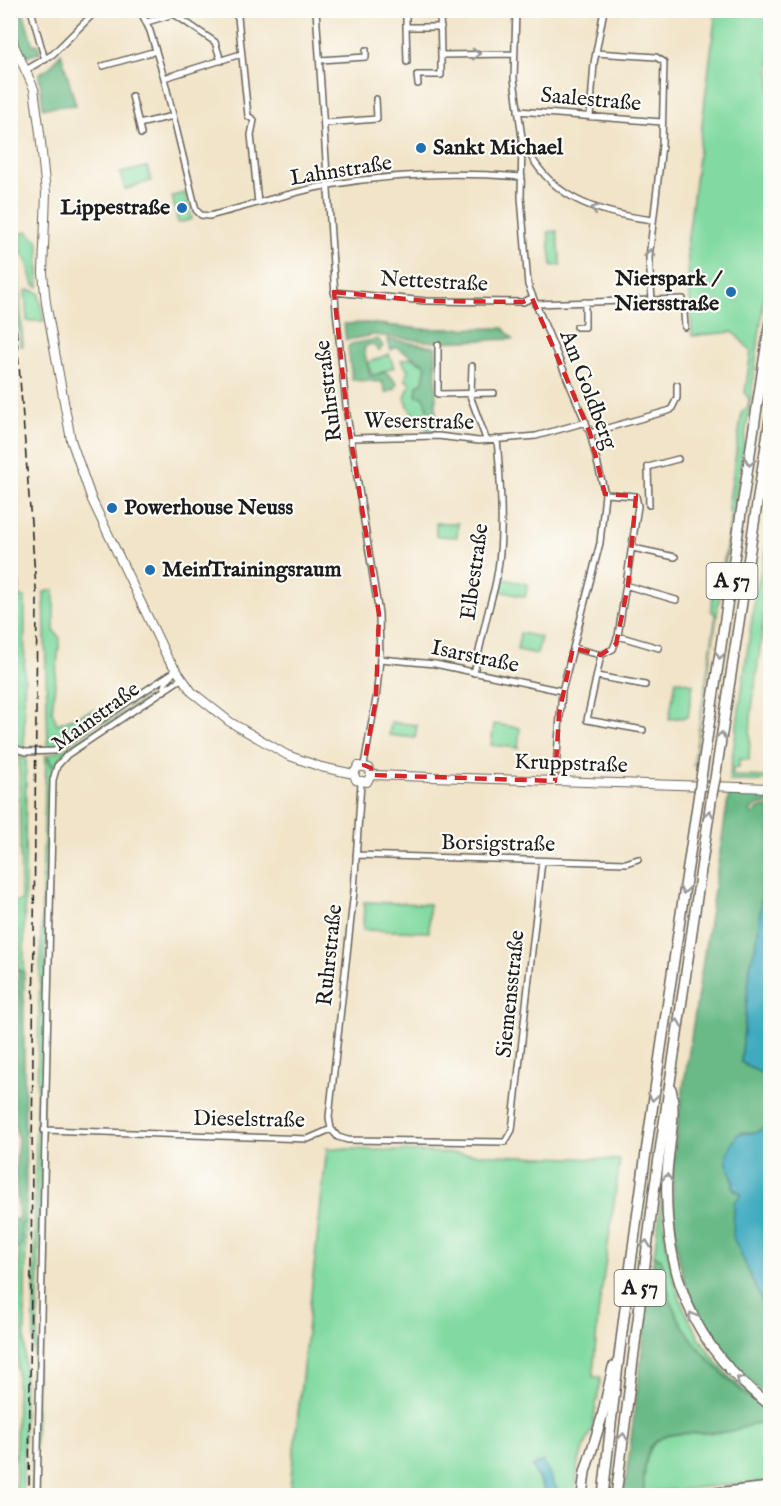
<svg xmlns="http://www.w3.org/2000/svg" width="781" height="1506" viewBox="0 0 781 1506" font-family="'IM FELL English',serif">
<rect width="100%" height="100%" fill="#fdfcf7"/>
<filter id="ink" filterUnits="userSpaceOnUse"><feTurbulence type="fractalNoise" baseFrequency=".0167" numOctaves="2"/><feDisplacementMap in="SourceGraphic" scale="12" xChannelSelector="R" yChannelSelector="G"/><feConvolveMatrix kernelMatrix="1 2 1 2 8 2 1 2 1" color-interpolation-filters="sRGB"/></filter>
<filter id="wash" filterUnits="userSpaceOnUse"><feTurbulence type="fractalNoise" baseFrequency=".008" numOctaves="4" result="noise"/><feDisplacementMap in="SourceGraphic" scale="24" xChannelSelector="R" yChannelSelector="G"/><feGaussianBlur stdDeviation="1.35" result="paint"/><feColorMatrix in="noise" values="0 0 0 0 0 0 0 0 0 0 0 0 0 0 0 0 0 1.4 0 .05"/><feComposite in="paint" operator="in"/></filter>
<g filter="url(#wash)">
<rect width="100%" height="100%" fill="#f1e4c8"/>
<path fill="#82daa0" stroke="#4f7b5e" stroke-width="1.5" d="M716,11H770V252L751,398L693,767L716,616L711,610L713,596L719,592L731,515L728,508L742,412L748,407L749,399L745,393L751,351L733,332L692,336L687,246Z
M147,167L151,181L125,189L120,173Z
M185,193L192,219L178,223L172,196Z
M27,231L38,241L39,246V287L34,285L26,258L22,255L20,234Z
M557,231L561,265L552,266L548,232Z
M16,233L23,346H20L11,234Z
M31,290L39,293L44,321H27L25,291Z
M389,354L394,367L373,376L367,363Z
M411,358L426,365L423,382L428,410L420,421L411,412L405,398L410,384L405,379L408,370L401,360Z
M770,501V572L751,717L749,760L739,759V767L733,768V776L770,777V781H729L755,597L769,536Z
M436,523H458L457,537L436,536Z
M503,579L528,584L525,597L500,591Z
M17,582H19V597H25L24,742L26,750L11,742Z
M54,590V631L60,638L52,711L57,724L93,710L107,714L48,749L44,592Z
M520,633L541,637L537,654L517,650Z
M676,680L693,684L688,717L669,719Z
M157,691L63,755L54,766L50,762L49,754L60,751Z
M391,722L417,725L415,738L389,735Z
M494,724L520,728L518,748L491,745Z
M46,755L53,768L49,795L34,1495L32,1496L36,1127Z
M19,757L26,758L24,972L18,970V931H11L10,904L21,901Z
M364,902L429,904V932L363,930Z
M327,1148L620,1160L598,1316L593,1377H601L592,1429L578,1463L575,1495H548L558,1491L532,1467L546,1495L289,1496Z
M662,1195C663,1264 681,1325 729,1376C741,1389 761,1399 770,1412C735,1390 687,1343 672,1304C667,1290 665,1273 661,1259L654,1255Z
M26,1222L23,1495H16V1456L10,1454L16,1455L19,1250L22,1243L21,1224Z
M759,1423L770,1431V1481L644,1493C642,1421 670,1437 724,1432C736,1431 747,1425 759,1423Z"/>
<path fill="#69ba86" stroke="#426b51" stroke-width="1.5" d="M14,11H23L33,45L38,44L40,53L28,56L22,55L15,38Z
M61,53L76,105L43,108L39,74L50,67Z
M367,323L423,329L503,328L513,339L435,342L374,335L346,340L344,324Z
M378,339L383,346L379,351L373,345H367L364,349L370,376L386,372L397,383L395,389L386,393L382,382L352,380L348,347L351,344Z
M387,339L436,347V431L433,433L427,431L421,420L428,410L424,397L416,396L417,385L423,382L426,365L396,347L391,350Z
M729,793L770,794V804L759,805L750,811L752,814L760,808L770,807V857L763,885L757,941L750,966L741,1062C748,1068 759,1069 766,1076C777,1087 769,1114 766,1127L757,1132H741L732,1176L734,1190L742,1194L747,1269L770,1319V1398C680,1333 664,1240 676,1135Z
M18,970L24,972C23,1055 26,1138 26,1222L21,1225L22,1243L19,1250L10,1245L11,1221L19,1218L15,1173L18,1139L13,1117L12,1085Z
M654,1255L661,1259C665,1273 667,1289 672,1304C687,1343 735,1390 770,1412V1431L759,1423C747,1425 736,1431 724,1432C670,1436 642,1421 644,1493L624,1495Z"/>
<path fill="#41abc0" stroke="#2e646e" stroke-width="1.5" d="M770,857V1085L766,1076L741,1062L750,966L757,941L763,885Z
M770,1110V1319L733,1237L734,1202L742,1194L732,1187L734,1181C723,1158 724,1157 738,1134L757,1132L766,1127Z
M543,1461L558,1491L548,1495L532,1467Z"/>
</g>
<g filter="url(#ink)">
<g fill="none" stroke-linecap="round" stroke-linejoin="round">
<g stroke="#676258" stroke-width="8">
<path id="street" d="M31,10L45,60
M140,10L150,31L164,78L196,210L201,215L209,216C249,206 288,193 329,185C391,174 459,172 522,177
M229,10L238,17L248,116L254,120L251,135L258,203
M316,10L336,310L347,415L379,614L380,659L376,699L364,765
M406,10V27H441
M440,10L441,55L514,54
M516,10L514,79L522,138L521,197L528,285L590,433L605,494L600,543L562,691L555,781
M147,22L174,14L215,42L221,61
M406,27L407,62
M320,60L366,57V50
M103,66L156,51
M26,70L53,54L97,10
M164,78L241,54
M418,84L417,75H441V55
M132,96L139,124L173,116
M518,111L662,122
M590,117L594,63L604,10
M325,123L377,119L376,99
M139,124L141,134
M523,141C548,198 596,213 653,220
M334,292L426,301L523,302L532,298
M652,300L683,299L685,327
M535,304L652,300L649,258L662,145L664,62L656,57L596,53
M577,327H585V302
M438,345V394L494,393
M469,393L486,439
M471,393L472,366
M590,433L671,410L677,398V385
M351,438L438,436L479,441L536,436L586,422
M605,494L636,496L638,506L618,636
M649,505L648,467L678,459
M633,548L675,557
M10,553L14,607L10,658
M628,586L676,600
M573,648L601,655L587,720L643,730
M601,655L613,649L618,636L659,648
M380,659L435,664L562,691
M474,673C480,648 485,622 492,597C506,551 501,486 497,439
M597,676L645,685
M164,691L165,683L174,672
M10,747L26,752L54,751L175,671
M356,855L626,863L638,859
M331,1129L329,1117L354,891L361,783
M44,1130L308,1139L331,1129L338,1137L348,1140L505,1142L512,1130L542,861
M37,1496L53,780L57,766L67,755L181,679"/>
</g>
<g stroke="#676258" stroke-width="10">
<path id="secondary" d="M10,24L14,45L34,89L40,133L46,193L43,273L46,303L71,440L92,500L167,657L192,692L230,722L287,755L321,767L354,774
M354,774L358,766L369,768L371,775
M354,774L356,780L367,782L371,775
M371,775L770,788"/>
</g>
<g stroke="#676258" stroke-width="12">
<path id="highway" d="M701,778L770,321
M715,779L770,419
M671,1089C677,1115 668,1148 667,1175C663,1270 692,1348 770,1405
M582,1496L585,1472L602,1417L613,1367
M603,1496C628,1260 664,1027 699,793
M616,1496L654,1192L712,794
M689,1496L770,1487"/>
</g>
<use href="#street" stroke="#fff" stroke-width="5"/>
<use href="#secondary" stroke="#fff" stroke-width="8"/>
<use href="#highway" stroke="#fff" stroke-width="9"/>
<path stroke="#1c1c1c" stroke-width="1.5" stroke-dasharray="9 4.5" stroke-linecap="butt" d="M10,248L37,601L29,1496"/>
<g stroke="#676258" stroke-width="12" stroke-linecap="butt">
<path id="highway-bridge" d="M699,793L701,778
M712,794L715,779"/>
</g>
<use href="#highway-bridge" stroke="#fff" stroke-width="9"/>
</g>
<defs><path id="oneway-chevron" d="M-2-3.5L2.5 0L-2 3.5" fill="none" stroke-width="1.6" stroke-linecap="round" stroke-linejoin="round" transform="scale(1.5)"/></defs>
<g stroke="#999">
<use href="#oneway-chevron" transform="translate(476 54) rotate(-1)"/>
<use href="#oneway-chevron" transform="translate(595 209) rotate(-159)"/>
<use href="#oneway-chevron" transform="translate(650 253) rotate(-88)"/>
<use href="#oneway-chevron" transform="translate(750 462) rotate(99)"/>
<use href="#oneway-chevron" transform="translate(720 655) rotate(99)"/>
<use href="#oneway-chevron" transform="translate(721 736) rotate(-81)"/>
<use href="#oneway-chevron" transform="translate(709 814) rotate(-81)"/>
<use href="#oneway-chevron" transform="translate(684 890) rotate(99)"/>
<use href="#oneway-chevron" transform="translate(677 1023) rotate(-82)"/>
<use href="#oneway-chevron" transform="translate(653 1097) rotate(98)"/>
<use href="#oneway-chevron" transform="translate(667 1178) rotate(-88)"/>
<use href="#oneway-chevron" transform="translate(646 1244) rotate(-82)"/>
<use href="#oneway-chevron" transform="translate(692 1316) rotate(-117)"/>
<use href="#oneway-chevron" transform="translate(740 1380) rotate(-137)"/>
<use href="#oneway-chevron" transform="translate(623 1437) rotate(-83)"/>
</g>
</g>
<path fill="none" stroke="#d62828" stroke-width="4.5" stroke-dasharray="12 8" stroke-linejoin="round" d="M334,292L426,301L523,302L532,298L590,433L605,494L636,496L628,586L616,644L601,655L573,648L559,714L555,781L371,775V768L364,765L376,699L379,614L347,415Z"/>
<g fill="#1f6fb2" stroke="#fdfcf7" stroke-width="2">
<circle cx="421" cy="148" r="6"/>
<circle cx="182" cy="208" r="6"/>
<circle cx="731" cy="292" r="6"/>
<circle cx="112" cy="508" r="6"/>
<circle cx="150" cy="570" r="6"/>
</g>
<g text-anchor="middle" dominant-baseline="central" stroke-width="4.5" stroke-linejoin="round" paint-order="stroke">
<g fill="#fdfcf7" stroke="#605f5e" stroke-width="1.5">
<rect x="706.5" y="563" width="51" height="36" rx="4.5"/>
<rect x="614.5" y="1270" width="51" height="36" rx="4.5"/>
</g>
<g font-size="21" font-weight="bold" fill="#1c1c1c">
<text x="732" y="581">A 57</text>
<text x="640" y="1288">A 57</text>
</g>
<g font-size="22" fill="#1c1c1c" stroke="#fdfcf7">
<text transform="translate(591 100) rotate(5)">Saalestraße</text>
<text transform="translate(341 171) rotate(-9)">Lahnstraße</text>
<text transform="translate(434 282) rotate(3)">Nettestraße</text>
<text transform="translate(588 390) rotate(69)">Am Goldberg</text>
<text transform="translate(329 391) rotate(-97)">Ruhrstraße</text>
<text transform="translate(419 422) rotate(1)">Weserstraße</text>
<text transform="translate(475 572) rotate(-82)">Elbestraße</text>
<text transform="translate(475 657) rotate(12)">Isarstraße</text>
<text transform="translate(96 717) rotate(-36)">Mainstraße</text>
<text transform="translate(571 764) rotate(2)">Kruppstraße</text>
<text transform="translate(498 844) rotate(1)">Borsigstraße</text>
<text transform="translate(330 955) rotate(-84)">Ruhrstraße</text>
<text transform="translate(511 994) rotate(-84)">Siemensstraße</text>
<text transform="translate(249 1120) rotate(1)">Dieselstraße</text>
</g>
<g font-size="22" font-weight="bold" fill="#1c1c1c" stroke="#fdfcf7" text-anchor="start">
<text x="433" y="148">Sankt Michael</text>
<text x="170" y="208" text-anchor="end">Lippestraße</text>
<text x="719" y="279" text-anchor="end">Nierspark /<tspan x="719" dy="25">Niersstraße</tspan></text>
<text x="124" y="508">Powerhouse Neuss</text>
<text x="162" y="570">MeinTrainingsraum</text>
</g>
</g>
<rect width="781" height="1506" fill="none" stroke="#fdfcf7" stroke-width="36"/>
</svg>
